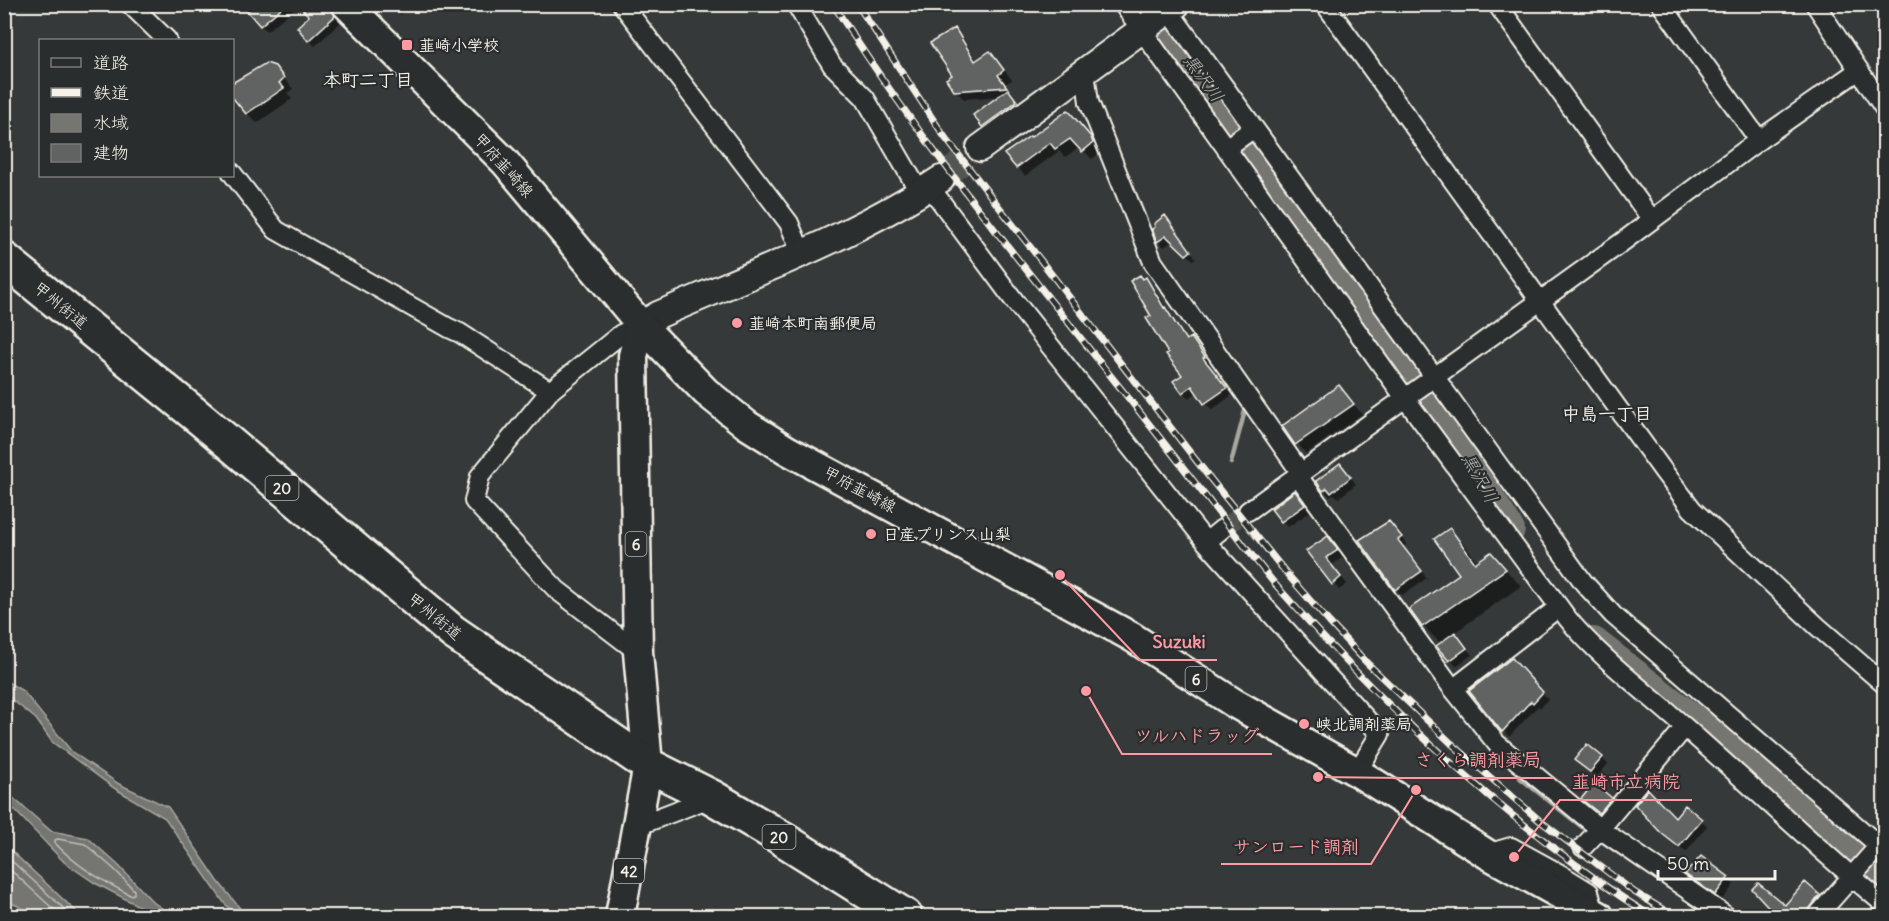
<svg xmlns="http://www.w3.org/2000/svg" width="1889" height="921" viewBox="0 0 1889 921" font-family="Delius,'Klee One',sans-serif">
<rect width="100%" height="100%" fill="#363939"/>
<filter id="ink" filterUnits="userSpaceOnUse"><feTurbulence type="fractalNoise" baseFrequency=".0167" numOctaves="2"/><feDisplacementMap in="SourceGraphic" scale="12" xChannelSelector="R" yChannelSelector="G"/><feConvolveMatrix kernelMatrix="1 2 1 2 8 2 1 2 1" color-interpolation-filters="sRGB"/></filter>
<g filter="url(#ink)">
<path fill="#757572" stroke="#a8a7a1" stroke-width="1.5" d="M4,680L23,691L72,752L119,784L168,807L218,881L246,916H237L225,904L165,818L114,788L52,742L36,719L5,694Z
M4,790L51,831L88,838L119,866L153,902L173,916H150L139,906L95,883L64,862L5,800Z
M5,845L81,916H31L18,906L5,900Z"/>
<path fill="#0007" d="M260,4H327L336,14L340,23L315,46L309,40L311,16L299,5L267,31L261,25Z
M389,4H413L401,15Z
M954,30L963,38L977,61L990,53L998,62L1012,80L1005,84L1022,108L989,132L983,126L1002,96L964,99L955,90Z
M274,67L293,89L287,93L292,99L257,123L247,113Z
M1077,120L1101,152L1092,159L1080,147L1065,157L1059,151L1025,176L1017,167Z
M1165,217L1196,258L1193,260L1173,241L1164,247L1158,241Z
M1146,279L1152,285L1188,341L1191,339L1197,345L1210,363L1208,364L1232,395L1212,410L1198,392L1189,398L1183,392L1184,375L1170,353L1153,316L1143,281Z
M1339,387L1362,414L1306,454L1284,426Z
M1346,471L1356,484L1339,498L1334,494L1330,497L1318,481Z
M1295,493L1310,512L1288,527L1282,521Z
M1395,529L1407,544L1403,547L1427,578L1402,595L1396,589Z
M1449,530L1466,546L1478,563L1491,554L1521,586L1454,633L1472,655L1456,666L1438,646L1441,644L1423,626L1462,574Z
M1334,544L1343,557L1332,565L1347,584L1339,590L1308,551Z
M1518,666L1548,699L1540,708L1538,706L1509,737L1471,691Z
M1588,746L1608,764L1597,777L1576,760Z
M1611,799L1617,805L1606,818L1589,805Z
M1675,819L1701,820L1707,826L1686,852L1670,839Z
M1687,874L1728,879L1734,885L1722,900Z
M1805,884L1825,903L1814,916H1778Z"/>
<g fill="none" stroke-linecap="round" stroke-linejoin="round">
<path stroke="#c1bfb9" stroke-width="1.5" d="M58,839L85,844L115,870L134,890V894L130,895C103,881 76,866 55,843V840Z
M4,854L72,916
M4,864L61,916"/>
<path stroke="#a8a7a1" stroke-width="4.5" d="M1231,463L1246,407
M1520,778L1591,834
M1598,839L1711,916"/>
<path stroke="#757572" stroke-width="28" d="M1151,4L1355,287L1445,417L1470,465L1511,530
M1594,641L1705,727L1884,881"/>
</g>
<path fill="#616362" stroke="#f4f1e8" stroke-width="1.5" d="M257,4H286L260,26L247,11Z
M297,4H329L335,16L308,41L297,27L309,16Z
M955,28L975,61L990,51L1004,70L998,75L1007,87L954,91L946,79L952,75L930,43Z
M266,63L275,66L284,78L279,83L284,88L246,114L232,97V83Z
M1008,89L1017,101L982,127L973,115Z
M1068,110L1091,137L1093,143L1082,152L1070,139L1055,149L1050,143L1016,168L1004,154L1030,136L1031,137Z
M1165,215L1191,251L1186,255L1166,236L1157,242L1152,229L1155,227L1154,224Z
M1140,275L1143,279L1146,277L1164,308L1165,307L1186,340L1191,337L1205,357L1203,358L1227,388L1204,404L1192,386L1182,393L1173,381L1182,375L1166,354L1168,353L1146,318L1151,316L1130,281Z
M1339,385L1354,404L1295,445L1282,426Z
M1340,463L1351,477L1331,493L1327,488L1323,491L1316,481Z
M1295,491L1305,505L1281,522L1271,509Z
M1389,521L1402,537L1398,540L1422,571L1395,590L1359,540Z
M1450,528L1475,563L1491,552L1506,569L1422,627L1409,609L1459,574L1434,539Z
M1328,536L1338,550L1326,558L1341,577L1332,585L1306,551Z
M1455,632L1467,648L1449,661L1436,646Z
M1512,658L1543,692L1533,703L1531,701L1502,732L1469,691Z
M1587,744L1603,757L1590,772L1574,760Z
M1594,783L1612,798L1599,813L1581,799Z
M1648,789L1675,817L1685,805L1702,819L1679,847L1661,833L1635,805Z
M1701,856L1729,877L1715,895L1685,874Z
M1805,882L1820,895L1804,916H1775L1776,915L1752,889L1758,883L1785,905Z"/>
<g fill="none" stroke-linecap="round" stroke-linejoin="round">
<path stroke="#525553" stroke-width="18" stroke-dasharray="18 9" stroke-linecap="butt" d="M1222,529L1248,511"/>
<path stroke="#525553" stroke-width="26" stroke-dasharray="26 13" stroke-linecap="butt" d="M941,179L980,148"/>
<g stroke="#f4f1e8" stroke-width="22">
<path id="street" d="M130,4L167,40
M622,4L789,223L801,252
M796,4L832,65L865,98L920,193
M1123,4L1405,398L1568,619C1602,660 1646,692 1686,728C1752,786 1816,848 1884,904
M1164,4L1584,583L1613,615L1884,850
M1325,4L1664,472L1692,509L1817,626L1884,684
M1497,4L1652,220
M1661,4L1759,140
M1815,4L1884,108
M1085,72L1089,102L1153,262L1301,473
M1226,148L1254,128
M232,173L276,230L449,328L460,333L550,391
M930,187L1016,303L1206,542L1380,734L1357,772
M1298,476L1453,689L1497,744L1600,829L1726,916
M1248,511L1625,240L1759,140L1859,70
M1206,542L1222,529
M638,652L557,590L474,501L480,476L550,391L621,334L641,325
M1453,689L1559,607
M637,826L712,797
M1583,847L1600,829L1685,727
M1487,854L1511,847L1560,874L1589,892L1595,914
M1817,916L1884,840"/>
</g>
<g stroke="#f4f1e8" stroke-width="30">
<path id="secondary" d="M980,148L1177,4
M641,325L658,315C752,274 856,236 941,179"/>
</g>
<g stroke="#f4f1e8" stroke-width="33">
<path id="primary" d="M346,4L505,162L641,325L706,392L747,425L787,450L1132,637L1234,703L1357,772L1487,854L1599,916
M620,916L648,765L638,652L633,356L641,325"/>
</g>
<g stroke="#f4f1e8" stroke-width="38">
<path id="highway" d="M4,259L202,420L453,632L648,765L712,797L770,831L905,916"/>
</g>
<use href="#street" stroke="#2a2d2e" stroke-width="18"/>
<use href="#secondary" stroke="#2a2d2e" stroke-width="26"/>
<use href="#primary" stroke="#2a2d2e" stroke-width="28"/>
<use href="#highway" stroke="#2a2d2e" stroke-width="33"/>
<g stroke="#f4f1e8" stroke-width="7">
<path id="rail" d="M833,4C916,137 1017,257 1114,380C1168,447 1220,516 1274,583C1364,685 1460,779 1570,860C1597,880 1623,900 1652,916
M857,4L944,136L1209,477L1287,574L1329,622L1367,663L1451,743L1539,820L1634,892L1674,916"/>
</g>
<use href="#rail" stroke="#2a2d2e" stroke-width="4.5" stroke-dasharray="14" stroke-linecap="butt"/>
</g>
</g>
<g fill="#ff9aa2" stroke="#2a2d2e" stroke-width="2">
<rect x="401" y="39" width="12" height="12" rx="3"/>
<circle cx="737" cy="323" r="6"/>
<circle cx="871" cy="534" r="6"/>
<circle cx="1304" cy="724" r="6"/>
</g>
<g text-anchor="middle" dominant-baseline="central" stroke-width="4.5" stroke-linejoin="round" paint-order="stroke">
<g fill="#2a2d2e" stroke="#b7b6b0" stroke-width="1.5">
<rect x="265.5" y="476" width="33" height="24" rx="4.5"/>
<rect x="625.5" y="532" width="21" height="24" rx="4.5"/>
<rect x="1185.5" y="667" width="21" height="24" rx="4.5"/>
<rect x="762.5" y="825" width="33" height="24" rx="4.5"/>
<rect x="614" y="859" width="30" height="24" rx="4.5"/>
</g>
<g font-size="15" font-weight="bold" fill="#f4f1e8">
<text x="282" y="488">20</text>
<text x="636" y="544">6</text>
<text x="1196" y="679">6</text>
<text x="779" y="837">20</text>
<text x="629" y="871">42</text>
</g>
<g font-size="16" font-weight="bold" fill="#f4f1e8" stroke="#2a2d2e" text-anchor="start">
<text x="419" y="45">韮崎小学校</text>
<text x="749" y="323">韮崎本町南郵便局</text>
<text x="883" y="534">日産プリンス山梨</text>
<text x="1316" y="724">峡北調剤薬局</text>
</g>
<g font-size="16" fill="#f4f1e8" stroke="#2a2d2e">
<text transform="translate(504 165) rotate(48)">甲府韮崎線</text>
<text transform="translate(61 305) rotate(39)">甲州街道</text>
<text transform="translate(860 489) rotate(28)">甲府韮崎線</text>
<text transform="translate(435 616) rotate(39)">甲州街道</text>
</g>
<g font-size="18" font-style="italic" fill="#b4b3ad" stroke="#2a2d2e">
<text transform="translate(1204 78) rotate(54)">黒沢川</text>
<text transform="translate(1480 478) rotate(61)">黒沢川</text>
</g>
<g font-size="18" font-weight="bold" fill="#f4f1e8" stroke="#2a2d2e">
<text x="368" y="79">本町二丁目</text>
<text x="1607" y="413">中島一丁目</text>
</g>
</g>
<path fill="none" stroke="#ff9aa2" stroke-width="2" d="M1060 575L1140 660H1217M1086 691L1122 754H1272M1318 777L1403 778H1553M1514 857L1560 800H1692M1416 790L1371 864H1221"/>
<g fill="#ff9aa2" stroke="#2a2d2e" stroke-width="2">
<circle cx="1060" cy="575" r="6"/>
<circle cx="1086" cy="691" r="6"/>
<circle cx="1318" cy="777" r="6"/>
<circle cx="1514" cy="857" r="6"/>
<circle cx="1416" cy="790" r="6"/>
</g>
<g font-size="18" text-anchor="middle" font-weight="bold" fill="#ff9aa2" stroke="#2a2d2e" stroke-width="4.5" stroke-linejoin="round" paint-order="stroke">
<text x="1179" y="648">Suzuki</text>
<text x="1197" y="742">ツルハドラッグ</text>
<text x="1478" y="766">さくら調剤薬局</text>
<text x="1626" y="788">韮崎市立病院</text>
<text x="1296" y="853">サンロード調剤</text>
</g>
<rect width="1889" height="921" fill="none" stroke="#2a2d2e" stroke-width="24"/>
<rect x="12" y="12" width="1865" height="897" fill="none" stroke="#f4f1e8" stroke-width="2" filter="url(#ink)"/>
<rect x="39" y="39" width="195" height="138" fill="#2a2d2e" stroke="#7b7b78" stroke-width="1.5"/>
<rect x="51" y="58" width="30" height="9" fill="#2a2d2e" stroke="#7b7b78" stroke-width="1.5"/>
<text x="93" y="69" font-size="18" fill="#f4f1e8">道路</text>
<rect x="51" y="88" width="30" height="9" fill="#f4f1e8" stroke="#7b7b78" stroke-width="1.5"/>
<text x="93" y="99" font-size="18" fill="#f4f1e8">鉄道</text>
<rect x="51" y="114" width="30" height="18" fill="#757572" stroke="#7b7b78" stroke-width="1.5"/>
<text x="93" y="129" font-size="18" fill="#f4f1e8">水域</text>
<rect x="51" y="144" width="30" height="18" fill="#616362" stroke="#7b7b78" stroke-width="1.5"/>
<text x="93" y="159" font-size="18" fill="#f4f1e8">建物</text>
<path d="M1658 870v9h117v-9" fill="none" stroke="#f4f1e8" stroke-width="3"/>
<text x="1667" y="870" font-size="18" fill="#f4f1e8" stroke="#2a2d2e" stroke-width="4.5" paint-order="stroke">50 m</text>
</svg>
